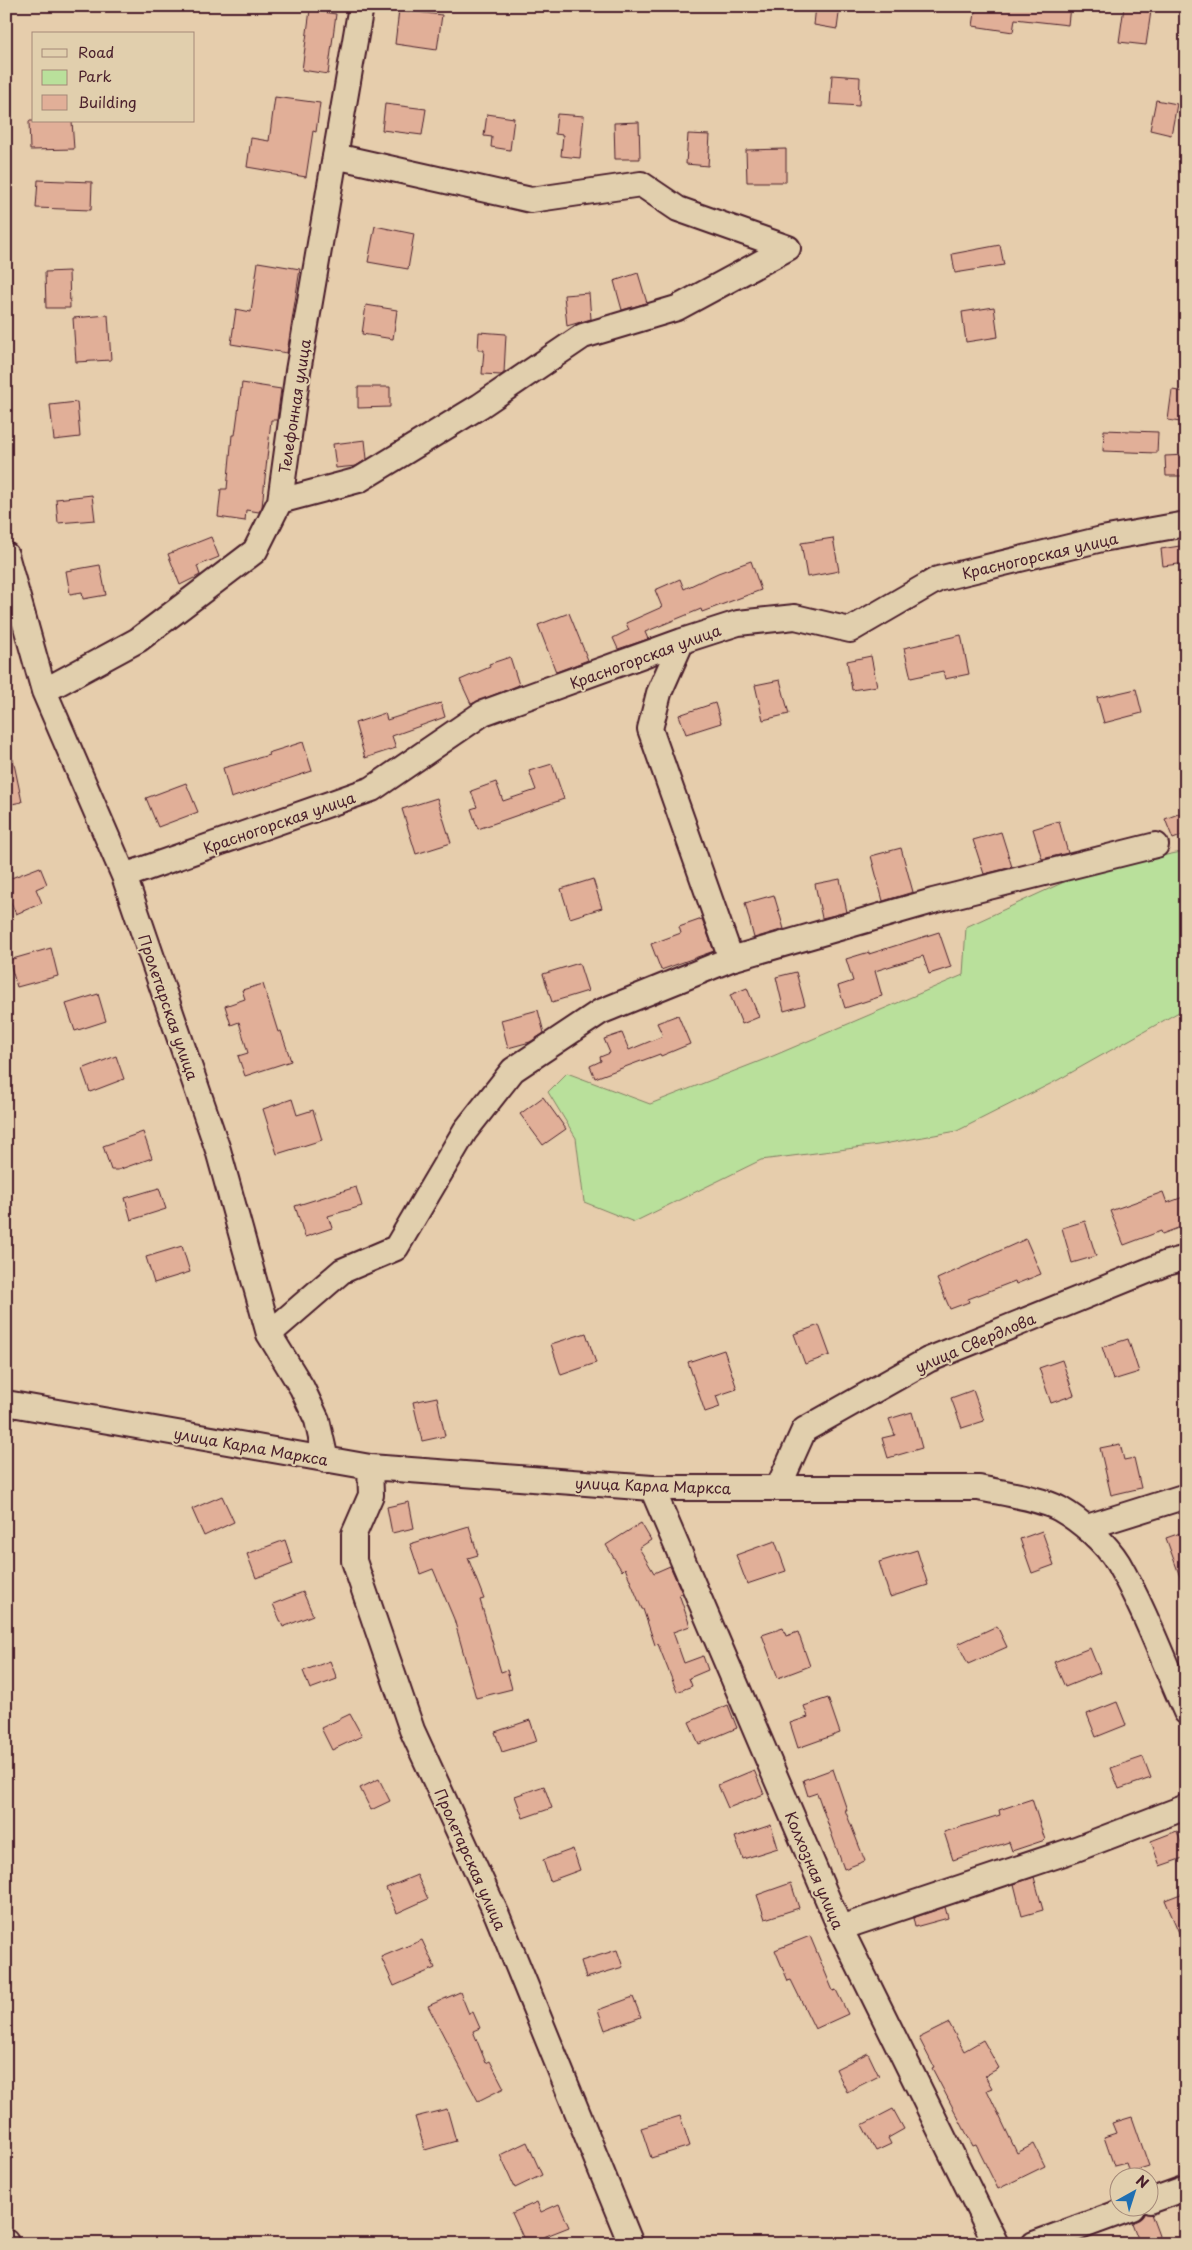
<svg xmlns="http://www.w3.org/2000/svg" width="1192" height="2250" viewBox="0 0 1192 2250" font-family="'Playpen Sans',sans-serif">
<rect width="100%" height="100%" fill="#e6cdac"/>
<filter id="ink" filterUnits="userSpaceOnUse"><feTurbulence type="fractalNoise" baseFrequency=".02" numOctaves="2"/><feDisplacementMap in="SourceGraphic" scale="10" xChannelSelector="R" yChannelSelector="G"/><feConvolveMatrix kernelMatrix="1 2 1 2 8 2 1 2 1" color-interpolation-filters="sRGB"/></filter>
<g filter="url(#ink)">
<path fill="#b9e09b" stroke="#828063" d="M1186,851V1008L1058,1080L957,1131L878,1145L761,1160L634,1222L584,1202L576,1138L548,1092L567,1073L650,1104L773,1056L963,975L966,927L1088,871Z"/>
<path fill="#e1af98" stroke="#4a1f2b" d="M816,6H840L837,29L814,25Z
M976,6H1070L1068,25L1015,19L1013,32L973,26Z
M1124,7L1151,11L1146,45L1119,42Z
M310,10L336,14L328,74L302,70Z
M399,10L442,15L437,50L395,44Z
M832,75L860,77L859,106L830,104Z
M275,97L320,103L316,132L313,131L306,177L247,167L251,138L269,141Z
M1156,100L1177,104L1171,135L1150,130Z
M385,104L426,109L422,135L382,130Z
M487,114L514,118L510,150L491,147L492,137L484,136Z
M557,114L584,116L580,158L561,156L563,135L555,134Z
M29,121H72L74,149L30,150Z
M639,122L640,159H615L614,123Z
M688,134L710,135L708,166L686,164Z
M786,149V182H747L746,150Z
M38,180L92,182L91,210L36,208Z
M375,226L414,234L408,269L368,262Z
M1000,245L1004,265L955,273L952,254Z
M258,262L300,269L287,353L231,344L236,309L251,312Z
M69,271L70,308H46L45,272Z
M638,273L647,303L622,310L614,281Z
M589,293L591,319L567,326L564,295Z
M366,305L397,310L393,339L362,334Z
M994,307L998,337L966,342L962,312Z
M108,315L111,360L76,362L73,318Z
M479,332L506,334L504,373L501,375L482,374L484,350H478Z
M242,383L281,389L277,420H271L262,507L259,512L246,510L245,521L218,517L221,489H227L232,435H235Z
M358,387H390V407L358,408Z
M1172,390L1186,392V423L1168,420Z
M77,402L80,437L54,440L50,405Z
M1104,430L1158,432L1157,453L1103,451Z
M365,440L367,459L356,466L336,468L333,444Z
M1186,455V476H1166L1165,456Z
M92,495L95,520L58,523L56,499Z
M211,537L219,557L197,566L200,575L180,585L168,554Z
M833,538L839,571L807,577L801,543Z
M1186,545V563L1163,566L1161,549Z
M751,561L761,590L702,612L701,609L645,632L648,639L618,649L613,638L629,630L626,623L662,607L655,590L680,579L684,589L718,573Z
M100,565L106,595L83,599L82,592L70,594L66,571Z
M569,613L588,660L556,672L538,625Z
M961,635L969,674L945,679L943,671L911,678L904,648Z
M871,656L877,686L852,690L847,661Z
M510,657L519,685L471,704L460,680L490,667L489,664Z
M780,680L789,714L763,720L755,685Z
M1136,689L1142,713L1104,723L1097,698Z
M441,703L445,717L392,736L396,748L365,758L355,723L385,713L387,720Z
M715,703L721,723L686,734L679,715Z
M303,742L312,771L231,798L223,768L269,755L268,753Z
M13,759L22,802L6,805V760Z
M552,764L564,799L478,829L471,809L477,807L471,791L496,782L503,801L536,790L529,771Z
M186,783L198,812L158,827L146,798Z
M437,798L451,843L416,854L402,809Z
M1186,811V834L1173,839L1165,819Z
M1059,821L1068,853L1042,859L1033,829Z
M1001,832L1012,867L984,874L973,840Z
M901,848L913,892L883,901L871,856Z
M40,867L47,884L36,889L42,903L16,914L6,891V880Z
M593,879L602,908L570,918L561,889Z
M840,879L847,912L822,918L815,884Z
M774,895L784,929L754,938L745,903Z
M702,919L714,951L661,970L651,944L681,933L679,927Z
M939,932L951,967L929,974L923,956L875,971L882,996L845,1008L838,986L853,981L846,959L869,952V954Z
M51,948L58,976L17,987L9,960Z
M579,963L588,991L552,1002L543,974Z
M796,972L805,1005L784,1011L776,977Z
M263,984L278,1032L281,1031L291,1061L245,1076L238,1056L248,1053L239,1022L231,1025L225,1006L245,999L242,990Z
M747,988L759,1017L742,1024L730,995Z
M98,994L106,1021L75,1031L66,1004Z
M538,1010L544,1033L530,1042L508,1048L501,1020Z
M678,1015L690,1044L661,1056L660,1054L595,1078L590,1066L601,1061L600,1057L610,1053L604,1039L622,1033L629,1050L663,1036L657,1023Z
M116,1056L124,1079L90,1092L82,1069Z
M543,1097L566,1129L543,1145L520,1114Z
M292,1099L297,1115L313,1110L322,1140L277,1154L263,1109Z
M143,1132L152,1158L118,1170H111L103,1146Z
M356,1187L362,1206L328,1216L332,1228L305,1237L295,1206Z
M159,1188L166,1209L131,1220L125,1198Z
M1163,1192L1167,1203L1186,1196V1225L1162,1234L1161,1231L1124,1245L1110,1211Z
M1085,1221L1096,1256L1072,1263L1062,1228Z
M1026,1239L1041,1274L1016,1284L1015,1281L968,1299L969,1302L950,1309L937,1279Z
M182,1246L190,1272L154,1283L146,1257Z
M819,1325L830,1355L805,1364L794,1334Z
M586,1333L596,1363L561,1375L551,1344Z
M1128,1339L1139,1372L1113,1380L1102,1347Z
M724,1350L737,1389L716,1396L720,1407L705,1412L688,1362Z
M1062,1360L1074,1395L1051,1403L1039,1368Z
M973,1390L984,1421L962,1428L951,1398Z
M437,1397L445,1436L422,1441L413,1402Z
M912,1412L922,1448L888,1458L882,1438L895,1435L889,1419Z
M1120,1444L1124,1460L1134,1458L1141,1488L1111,1495L1100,1448Z
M222,1496L234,1522L204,1536L192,1509Z
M409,1502L414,1528L392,1533L387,1507Z
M641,1523L651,1540L639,1548L654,1573L670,1566L682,1593L679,1594L690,1626L673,1632L684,1663L703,1656L708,1670L689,1678L692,1686L677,1692L658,1644L655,1645L643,1609H642L625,1568L622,1571L606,1545Z
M469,1526L478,1555L468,1558L484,1599L480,1600L501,1672L507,1670L512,1689L476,1698L454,1619L433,1569L420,1574L410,1544Z
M1042,1531L1054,1565L1032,1573L1020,1539Z
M1186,1531V1587L1184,1588L1166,1538Z
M285,1540L293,1564L256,1578L247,1554Z
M775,1541L786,1571L747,1584L736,1555Z
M917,1550L928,1585L890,1597L879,1562Z
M303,1592L313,1615L283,1627L273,1604Z
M997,1626L1007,1647L968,1664L958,1644Z
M783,1628L786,1636L798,1632L810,1666L778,1678L762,1635Z
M1090,1648L1100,1673L1065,1687L1054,1662Z
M330,1661L337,1679L310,1689L303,1671Z
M828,1698L840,1733L798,1748L790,1723L808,1717L804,1706Z
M1117,1702L1126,1725L1096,1737L1087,1714Z
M728,1705L737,1728L699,1744L689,1722Z
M350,1714L362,1736L332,1750L321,1728Z
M530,1720L537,1741L502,1752L495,1732Z
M1143,1757L1151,1778L1119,1789L1111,1768Z
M833,1769L847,1810H845L865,1861L844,1869L817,1793L808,1796L803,1780Z
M754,1770L764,1794L728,1808L718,1785Z
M379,1779L390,1801L371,1810L360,1788Z
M544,1786L552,1808L523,1818L515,1796Z
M1032,1799L1045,1840L1012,1851L1009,1842L953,1860L944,1832L1000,1815L999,1810Z
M771,1825L778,1848L743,1859L735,1837Z
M1177,1831L1186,1857L1160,1866L1151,1841Z
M573,1849L580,1870L550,1881L543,1860Z
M417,1875L428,1899L397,1913L386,1888Z
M1034,1877L1043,1910L1022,1916L1014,1884Z
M791,1883L799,1908L765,1919L757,1895Z
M1186,1892V1949L1165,1900Z
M945,1907L948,1918L915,1927L913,1918Z
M810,1936L833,1991L836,1990L848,2014L815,2029L791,1980L788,1981L775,1950Z
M422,1940L435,1968L394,1986L381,1957Z
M617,1950L623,1967L586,1978L581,1961Z
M460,1992L469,2014L473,2012L480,2028L473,2031L486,2063L490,2061L504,2088L478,2101L428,2006Z
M633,1997L641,2017L605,2030L598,2010Z
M949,2023L964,2051L983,2040L999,2068L985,2076L992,2088L987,2090L1017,2153L1034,2144L1045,2166L998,2189L976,2145L973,2146L932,2068L934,2067L919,2038Z
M868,2053L879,2076L847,2092L836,2069Z
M447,2109L456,2141L425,2150L415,2117Z
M893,2109L904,2129L888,2138L891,2144L876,2151L862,2125Z
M680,2116L690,2146L651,2158L641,2128Z
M1132,2117L1149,2166L1129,2172L1126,2163L1114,2166L1104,2137L1116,2133L1112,2123Z
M527,2142L542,2175L515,2188L500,2155Z
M537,2202L541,2212L559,2204L569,2227L526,2244L512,2213Z
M1144,2213L1151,2214L1162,2244H1140L1132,2223L1142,2217Z"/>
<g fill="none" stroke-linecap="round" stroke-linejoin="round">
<g stroke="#4a1f2b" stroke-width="28">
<path id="minor" d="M280,501L359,480L480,406L583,336L677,308L788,248L678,209L641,184L531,200L335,156
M6,555L44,691L124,876L218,1150L269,1334L302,1388L317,1420L326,1460
M682,641L659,693L650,729L731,959
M44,691L138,640L255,551L280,501L298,371L361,6
M124,876L372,789L483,713L682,641L738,623L795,617L850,630L938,579L1102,539L1186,524
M269,1334L342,1271L396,1248L465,1131L513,1070L600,1012L731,959L933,901L1156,845
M6,1403L370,1467L652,1488H979C1002,1493 1040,1498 1060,1509C1081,1521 1106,1543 1118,1563C1145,1610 1164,1663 1186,1712
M370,1467L371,1495L354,1534V1561L412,1730L497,1915L631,2244
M652,1488L840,1928L996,2244
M778,1488L804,1430L928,1360L1167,1263L1186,1258
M1087,1527L1186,1496
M840,1928L1076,1849L1186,1807
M1150,2201L1186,2188
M6,2242L7,2244
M1034,2244L1132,2208"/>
</g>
<use href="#minor" stroke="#e1cfad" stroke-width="24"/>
</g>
</g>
<g text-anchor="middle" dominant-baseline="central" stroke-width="4" stroke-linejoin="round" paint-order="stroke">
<g font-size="15" fill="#4a1f2b" stroke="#e1cfad">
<text transform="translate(294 406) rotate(-81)">Телефонная улица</text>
<text transform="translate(1040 555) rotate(-13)">Красногорская улица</text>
<text transform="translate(645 656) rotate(-20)">Красногорская улица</text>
<text transform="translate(279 822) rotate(-19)">Красногорская улица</text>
<text transform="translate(169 1007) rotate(71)">Пролетарская улица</text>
<text transform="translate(975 1342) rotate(-23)">улица Свердлова</text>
<text transform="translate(251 1446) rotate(10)">улица Карла Маркса</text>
<text transform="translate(653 1485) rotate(2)">улица Карла Маркса</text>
<text transform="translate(471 1859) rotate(66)">Пролетарская улица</text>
<text transform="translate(815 1870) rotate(67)">Колхозная улица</text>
</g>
</g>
<rect width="1192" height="2250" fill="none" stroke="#e1cfad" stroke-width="25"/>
<rect x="12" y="12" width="1167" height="2225" fill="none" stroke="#4a1f2b" stroke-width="2" filter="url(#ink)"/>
<rect x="32" y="32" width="162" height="90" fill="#e1cfad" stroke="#a58979"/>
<rect x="42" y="49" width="25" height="8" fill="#e1cfad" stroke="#a58979"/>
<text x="78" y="58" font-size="15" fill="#4a1f2b">Road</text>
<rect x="42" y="70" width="25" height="15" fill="#b9e09b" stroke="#a58979"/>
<text x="78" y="82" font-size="15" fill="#4a1f2b">Park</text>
<rect x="42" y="95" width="25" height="15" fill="#e1af98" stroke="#a58979"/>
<text x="78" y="108" font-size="15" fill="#4a1f2b">Building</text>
<g transform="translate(1134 2192) rotate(39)"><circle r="24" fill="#e1cfad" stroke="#a58979"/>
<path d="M0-4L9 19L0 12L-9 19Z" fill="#1f6fb2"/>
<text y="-8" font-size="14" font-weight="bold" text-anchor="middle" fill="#4a1f2b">N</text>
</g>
</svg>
